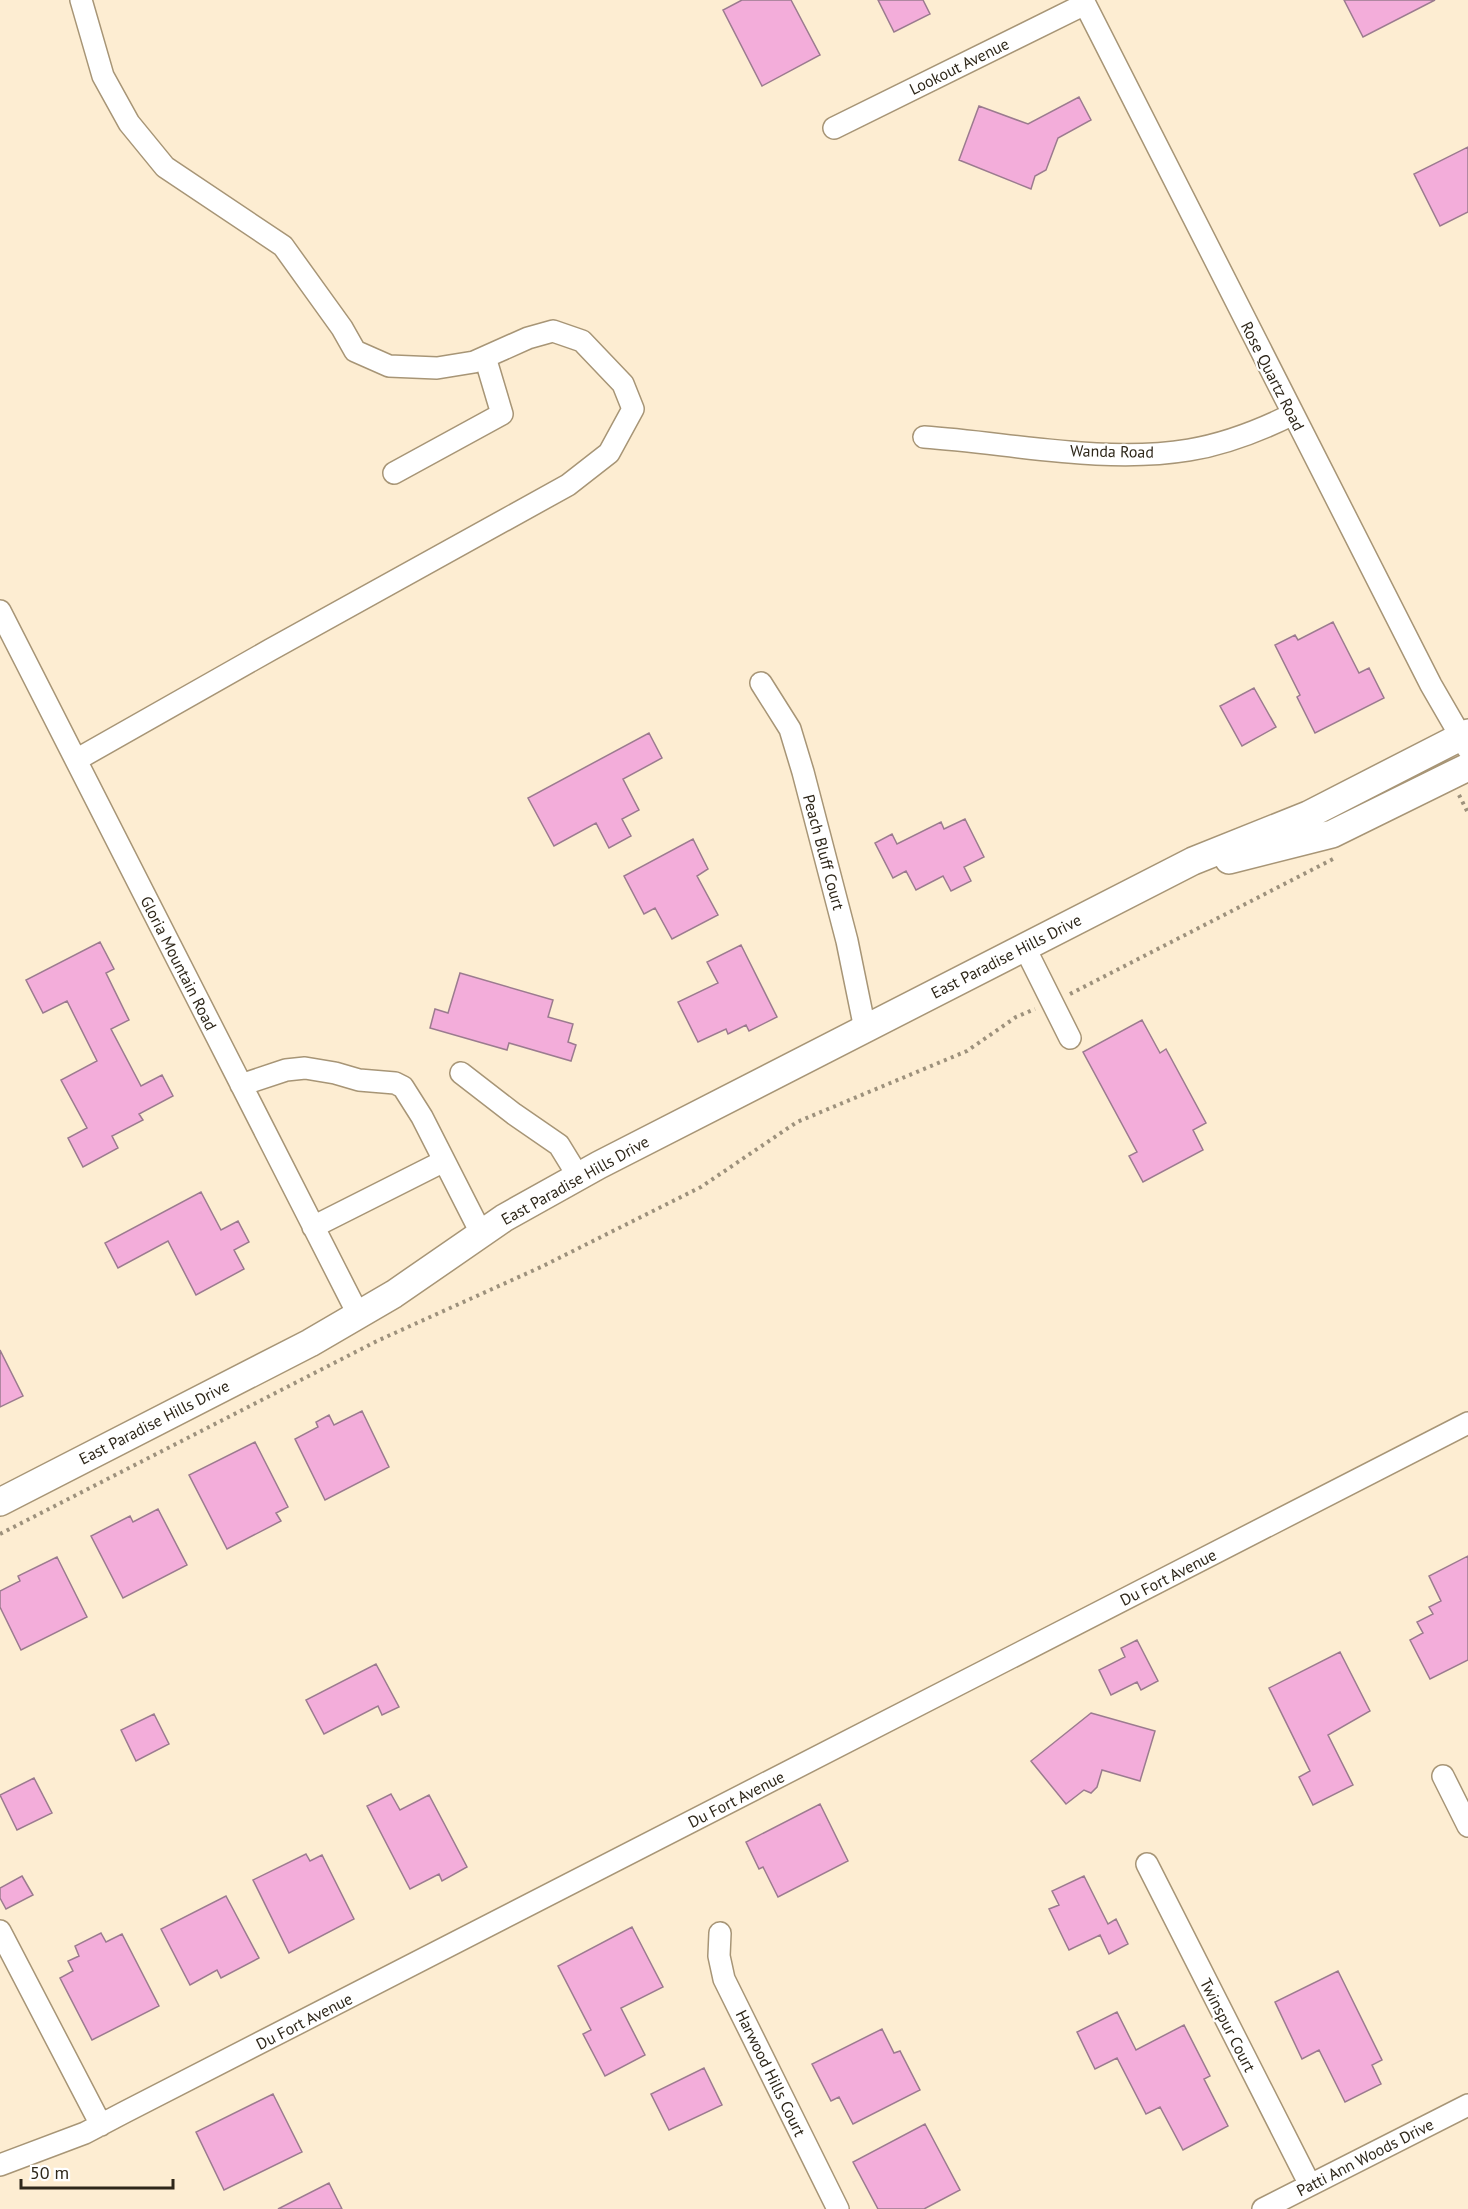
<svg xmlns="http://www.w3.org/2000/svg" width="1468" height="2209" viewBox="0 0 1468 2209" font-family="'PT Sans',sans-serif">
<rect width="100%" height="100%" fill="#fdedd2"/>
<path fill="#f3adda" stroke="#9b7b8f" stroke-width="1.5" d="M742,0H791L820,55L762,86L723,10Z
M878,0H923L930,14L894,32Z
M1344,0H1435L1363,37Z
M1079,97L1091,120L1058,138L1046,170L1035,176L1031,189L959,160L979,106L1028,124Z
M1468,147V212L1440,226L1414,174Z
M1333,622L1359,673L1369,668L1384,698L1315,733L1297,697L1300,695L1275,645L1295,635L1298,640Z
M1254,688L1276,727L1242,746L1220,706Z
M649,733L662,758L623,779L639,810L622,819L631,836L609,848L596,823L554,846L528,798Z
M965,819L984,857L964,867L971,881L951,891L943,876L916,890L906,871L893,878L875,843L892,834L897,844L941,822L944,829Z
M693,839L708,869L697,876L718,915L672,939L655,908L644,914L624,876Z
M100,942L114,969L106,973L129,1020L111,1029L141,1086L162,1075L173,1096L139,1114L143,1120L112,1136L118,1148L83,1167L68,1138L87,1128L61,1080L97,1061L67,1001L43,1013L26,980Z
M741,945L777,1017L749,1031L746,1025L728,1034L726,1029L698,1042L678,1002L718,983L707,962Z
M460,973L553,1000L548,1017L573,1024L568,1042L576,1045L571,1061L509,1043L507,1050L430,1028L435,1009L448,1013Z
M1142,1020L1160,1053L1166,1049L1206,1123L1193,1130L1203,1150L1143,1182L1129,1156L1137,1152L1083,1052Z
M201,1192L221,1230L238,1221L249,1242L234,1250L244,1269L196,1295L168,1241L118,1268L105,1243Z
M0,1350L23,1396L0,1407Z
M362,1411L389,1467L325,1500L295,1439L318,1427L316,1422L329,1415L334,1425Z
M255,1442L288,1507L276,1513L281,1521L227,1549L189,1475Z
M158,1509L187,1565L123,1598L91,1536L130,1516L133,1522Z
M1468,1556V1660L1430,1679L1410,1640L1423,1633L1417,1622L1433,1614L1429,1607L1441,1601L1429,1576Z
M57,1557L87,1617L21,1650L0,1607V1591L20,1581L18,1576Z
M1137,1640L1158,1681L1141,1690L1137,1682L1111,1695L1099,1670L1125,1657L1121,1648Z
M1340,1652L1370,1711L1328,1735L1353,1785L1313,1805L1299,1777L1310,1771L1269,1688Z
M376,1664L399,1707L382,1715L378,1706L324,1734L306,1700Z
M1091,1713L1155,1731L1140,1781L1102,1770L1097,1787L1091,1793L1084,1790L1066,1804L1031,1761Z
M154,1714L169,1744L136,1761L121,1730Z
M34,1778L52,1813L17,1830L0,1795Z
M391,1794L400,1810L429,1795L467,1867L442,1881L439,1874L410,1889L367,1806Z
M820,1804L848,1861L778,1897L763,1867L759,1869L746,1842Z
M306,1854L310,1861L322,1855L354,1919L289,1953L253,1880Z
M22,1876L33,1895L6,1909L0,1898V1888Z
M1084,1876L1108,1924L1116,1919L1128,1944L1109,1954L1100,1935L1069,1950L1049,1909L1059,1905L1052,1891Z
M226,1896L259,1958L221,1978L217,1970L190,1985L161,1929Z
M632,1927L663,1987L621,2008L645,2055L605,2076L583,2034L591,2030L558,1966Z
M101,1933L106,1942L122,1934L159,2006L92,2040L60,1978L73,1971L68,1961L79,1956L75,1946Z
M1338,1971L1382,2060L1372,2065L1381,2084L1345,2102L1319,2050L1302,2059L1275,2002Z
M1117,2012L1136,2050L1184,2025L1210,2076L1204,2079L1228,2126L1183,2150L1160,2107L1146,2114L1117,2058L1095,2069L1077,2032Z
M882,2029L894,2053L900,2051L920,2090L853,2124L839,2097L831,2101L812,2064Z
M704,2068L722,2105L669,2130L651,2094Z
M273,2094L302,2152L224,2190L196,2132Z
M925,2124L960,2190L924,2209H878L853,2162Z
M329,2183L342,2209H278Z"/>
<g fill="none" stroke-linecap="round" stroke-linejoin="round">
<g stroke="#a79576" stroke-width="24">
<path id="minor" d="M1083,0L1431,685L1468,749
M834,128L1085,4
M924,437C1010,443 1104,464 1189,450C1225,444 1261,430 1293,414
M394,473L502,414L485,357
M0,611L359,1316
M761,683L790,729L803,772L847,941L865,1029
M76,760L270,650L568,485L609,453L633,409L623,384L582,341L553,331L528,338L474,362L437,368L389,366L355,351L342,328L283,246L165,167L129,123L103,76L81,0
M1024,946L1070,1038
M461,1073L514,1114L559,1145L578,1176
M241,1085L286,1070L305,1068L335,1073L359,1080L395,1083L403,1087L422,1117L481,1233
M313,1227L444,1161
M1443,1776L1468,1826
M1147,1864L1310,2185
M0,1931L101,2125
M720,1933L719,1956L724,1979L838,2209
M0,2165L85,2133L125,2112L1468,1423
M1263,2209L1468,2105"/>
</g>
<g stroke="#a79576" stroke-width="30">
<path id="major" d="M1229,860L1332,834L1468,767
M0,1502L310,1343L394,1294L504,1218L599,1165L1193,861L1308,815L1468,733"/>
</g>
<path stroke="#9d917c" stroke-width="4" stroke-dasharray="3 4.5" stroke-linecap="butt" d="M1459,795L1468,813
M1070,994L1333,859
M0,1534L377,1341L541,1267L701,1187L797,1122L967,1051L1016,1017L1035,1009"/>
<use href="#minor" stroke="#fff" stroke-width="21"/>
<use href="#major" stroke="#fff" stroke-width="27"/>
</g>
<g text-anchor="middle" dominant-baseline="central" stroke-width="4.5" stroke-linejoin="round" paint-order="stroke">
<g font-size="16" fill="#2e271a" stroke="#fff">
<text transform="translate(959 66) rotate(-26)">Lookout Avenue</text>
<text transform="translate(1273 376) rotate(63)">Rose Quartz Road</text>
<text transform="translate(1112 451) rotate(1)">Wanda Road</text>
<text transform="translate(824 852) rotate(75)">Peach Bluff Court</text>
<text transform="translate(1006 956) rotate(-27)">East Paradise Hills Drive</text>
<text transform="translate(179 963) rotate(63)">Gloria Mountain Road</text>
<text transform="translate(575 1180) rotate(-29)">East Paradise Hills Drive</text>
<text transform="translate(154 1422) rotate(-27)">East Paradise Hills Drive</text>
<text transform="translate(1168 1577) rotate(-27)">Du Fort Avenue</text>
<text transform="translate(736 1799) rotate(-27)">Du Fort Avenue</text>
<text transform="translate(304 2021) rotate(-27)">Du Fort Avenue</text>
<text transform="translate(1228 2025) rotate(63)">Twinspur Court</text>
<text transform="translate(771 2073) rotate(64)">Harwood Hills Court</text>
<text transform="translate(1365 2157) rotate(-27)">Patti Ann Woods Drive</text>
</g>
</g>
<path d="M21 2179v9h152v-9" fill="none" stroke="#2e271a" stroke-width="3"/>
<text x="30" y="2179" font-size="18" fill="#2e271a" stroke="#ffffff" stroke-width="4.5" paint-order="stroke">50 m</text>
</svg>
